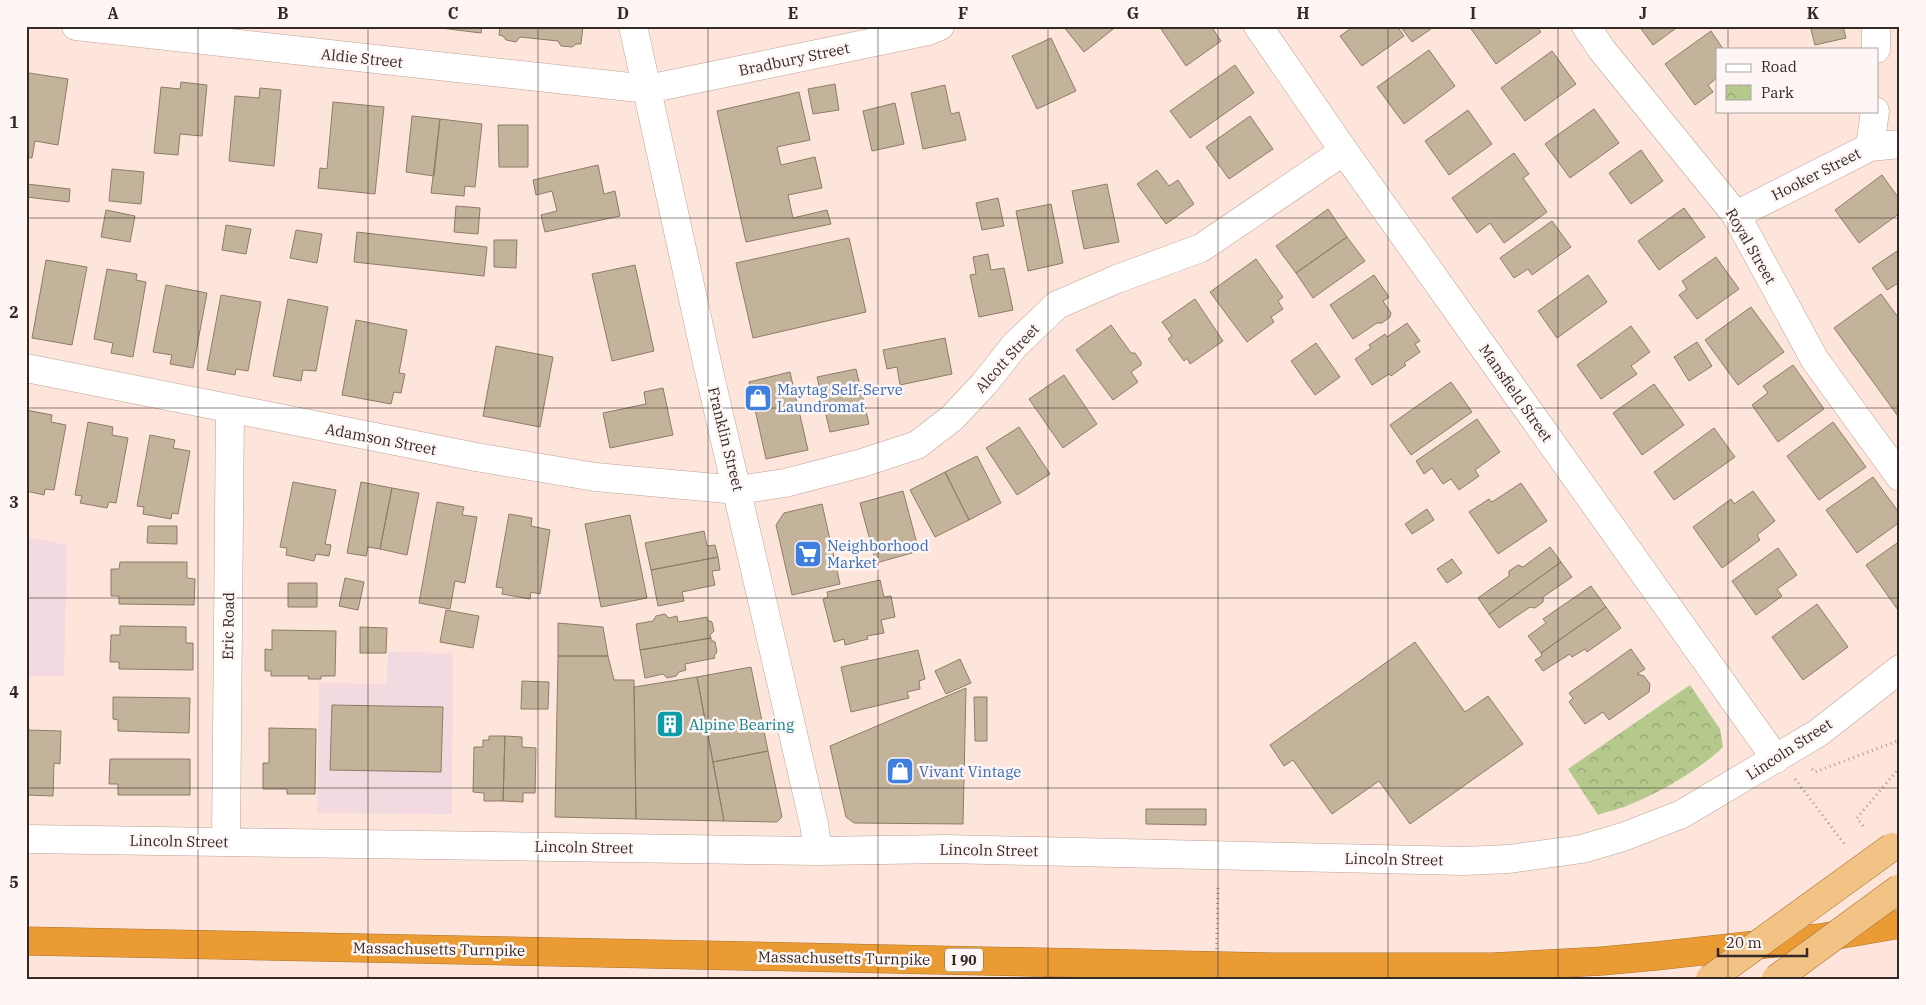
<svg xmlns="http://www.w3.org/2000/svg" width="1926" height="1005" viewBox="0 0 1926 1005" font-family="'IBM Plex Serif',serif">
<defs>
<pattern id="park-crowns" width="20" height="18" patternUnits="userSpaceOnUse" patternTransform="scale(1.25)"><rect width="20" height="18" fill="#b6c98d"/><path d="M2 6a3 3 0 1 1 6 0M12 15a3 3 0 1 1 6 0" fill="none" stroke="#95a373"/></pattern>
</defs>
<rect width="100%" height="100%" fill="#fde5db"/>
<path fill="#f3d9e0" d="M26,537L67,545L64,676H26Z
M388,652L453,653L452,814L317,813L319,683L387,684Z"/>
<path fill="url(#park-crowns)" d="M1690,685L1720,729L1723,747C1702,768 1659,793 1631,804C1621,809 1609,811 1598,815L1568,769Z"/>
<path fill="#c3b39b" stroke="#8c7d66" d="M441,26H482L481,33L441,28Z
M500,26H583L581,44H576L572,47L561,46L558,41L520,37L516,42L506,40L503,36L499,35Z
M1063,26H1117L1084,52Z
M1159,26H1211L1221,41L1186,66Z
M1354,26H1397L1404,36L1362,66L1340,36Z
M1400,26H1429L1431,29L1412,42Z
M1469,26H1536L1541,32L1496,64Z
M1639,26H1679L1653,45Z
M1810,26H1843L1846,38L1815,45Z
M1711,31L1723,49H1717V78L1708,85L1713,92L1695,105L1665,64Z
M1051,38L1076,91L1037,109L1012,56Z
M1429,50L1455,86L1404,124L1377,87Z
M1552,51L1576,84L1525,121L1501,88Z
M1235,65L1254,93L1190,138L1170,111Z
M29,73L68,79L58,145L35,141L32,158L26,157V89Z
M181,82L207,85L202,136L180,134L178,155L154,153L161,87L180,89Z
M835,84L839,110L813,114L808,89Z
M945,85L951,114L959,112L966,140L923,149L911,93Z
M260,88L281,90L274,166L229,161L235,96L259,98Z
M799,92L810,140L777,147L781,165L815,157L822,188L788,195L793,218L827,210L831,224L746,242L717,111Z
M333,102L384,107L375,194L318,188L320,168L327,169Z
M895,103L904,144L872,151L863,111Z
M1594,109L1619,143L1570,178L1545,144Z
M1468,110L1492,144L1449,175L1425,141Z
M412,116L440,119L434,176L406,172Z
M1250,116L1273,149L1229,179L1206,147Z
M440,119L482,124L475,187L465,186L464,196L431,193Z
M498,125H528V167H499Z
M1641,150L1663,181L1631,204L1609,173Z
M1514,153L1529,174L1523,178L1547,212L1504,243L1490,223L1477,233L1452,198Z
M598,165L604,194L615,191L620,216L545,232L541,215L557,211L552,191L536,195L533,180Z
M112,169L144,172L141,204L109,201Z
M1157,170L1169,186L1178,180L1194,204L1166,224L1137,184Z
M1882,175L1900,200V213L1859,243L1835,210Z
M27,184L70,189L69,202L26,197Z
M1107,184L1119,242L1084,249L1072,191Z
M998,198L1004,226L982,230L976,203Z
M1051,204L1063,263L1028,271L1016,211Z
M456,206L480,208L478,234L454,232Z
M1684,208L1705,237L1659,270L1638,241Z
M1328,209L1347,237L1296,273L1276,246Z
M106,210L135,216L130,242L101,237Z
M1552,221L1571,247L1532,275L1528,269L1514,278L1500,258Z
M226,225L251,229L246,254L222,250Z
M296,230L322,234L317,263L290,258Z
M357,232L487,247L484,276L354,262Z
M1347,237L1365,261L1313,298L1296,273Z
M849,238L866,312L753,338L736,263Z
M494,240H517L516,268L494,267Z
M1900,249V282L1887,290L1872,268Z
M988,254L991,270L1004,268L1013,310L979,317L970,275L976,274L973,257Z
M1716,257L1739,289L1697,319L1679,295L1687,289L1682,281Z
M1256,259L1283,297L1278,301L1283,309L1271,317L1274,322L1247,342L1210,292Z
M46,260L87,267L72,345L32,338Z
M635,265L654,351L612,361L592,274Z
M107,269L137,274L136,280L146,282L133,357L111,353L113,343L94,339Z
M1374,275L1389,297L1383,301L1391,313L1390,317L1382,323H1377L1353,339L1330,305Z
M1588,275L1607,302L1557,338L1538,311Z
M166,285L207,293L193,368L170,364L172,355L153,352Z
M1881,294L1900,320V419L1834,328Z
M221,295L261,302L248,371L236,369L235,375L207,370Z
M288,299L328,307L316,371L303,370L301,381L273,376Z
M1195,299L1223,341L1190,364L1187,358L1184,361L1168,339L1172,336L1162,322Z
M1751,307L1784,352L1738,385L1705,340Z
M356,320L407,330L399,373L405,374L401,393L394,392L391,404L342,395Z
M1407,323L1420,341L1415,344L1420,352L1404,363L1406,365L1391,376L1389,374L1372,385L1355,359L1371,348L1369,345L1385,334L1387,337Z
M1111,325L1131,353H1135L1141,362V365L1131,372L1138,382L1113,400L1076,350Z
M1631,326L1650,352L1631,366L1637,374L1601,399L1577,365Z
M945,338L952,374L900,385L897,367L887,369L883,350Z
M1697,342L1712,366L1689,381L1674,357Z
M1316,343L1340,377L1315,395L1291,361Z
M496,346L553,357L540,427L483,416Z
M1793,365L1824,409L1778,442L1752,405L1768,393L1763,386Z
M856,369L869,424L830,432L817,377Z
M790,372L808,450L766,459L749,382Z
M1064,375L1097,424L1063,448L1029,399Z
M1451,382L1472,412L1411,455L1390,425Z
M1654,384L1684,425L1642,455L1613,413Z
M663,388L673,435L610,448L603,413L646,404L644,392Z
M26,410L52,415L51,422L66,425L54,490L45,489L44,495L26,491Z
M1477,419L1500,452L1475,470L1479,476L1459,490L1451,479L1443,484L1432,468L1424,474L1416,461Z
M88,422L113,427L112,435L128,438L116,503L109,502L107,508L80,503L82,496L75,495Z
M1833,422L1866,467L1819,500L1787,456Z
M1019,427L1050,474L1017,495L986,448Z
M1714,428L1735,457L1674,500L1654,472Z
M150,435L175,440L173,448L190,451L178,514L172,513L171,519L143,514L144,507L137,506Z
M977,456L1001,503L969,520L945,472Z
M945,472L969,520L935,537L910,490Z
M1873,477L1900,514V522L1857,553L1826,510Z
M293,482L336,490L325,544L331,545L329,556L316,554L314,561L286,555L287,548L280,547Z
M361,482L392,488L380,549L368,547L366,556L347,553Z
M1521,483L1547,521L1498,554L1469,512L1489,499L1492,502Z
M392,488L419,493L407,555L380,549Z
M903,491L919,551L876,563L860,503Z
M1753,491L1775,521L1757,535L1760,540L1722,568L1693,527L1731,499L1734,504Z
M437,502L464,507L462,515L477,517L465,583L455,581L450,609L419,603Z
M822,504L840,584L792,595L776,525L784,513Z
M1427,509L1434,520L1412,534L1405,524Z
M509,514L532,518L531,526L550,530L540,594L531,592L530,599L502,594L503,588L496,587Z
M630,515L647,598L601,607L585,524Z
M148,526H177V544L147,543Z
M704,531L707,546L715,545L718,557L651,570L645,543Z
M1900,541V609L1898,610L1866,565Z
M1550,547L1561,562L1489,614L1478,598L1509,576V571L1518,565L1523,567Z
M1778,548L1797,575L1777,589L1782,596L1756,615L1732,581Z
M718,557L720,570L712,571L715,585L682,592L684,601L658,606L651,570Z
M1452,559L1462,573L1447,583L1437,569Z
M120,562H187V578L195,579L194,605L119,604V596H111V569H119Z
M1561,562L1572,577L1543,597V602L1535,608L1530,607L1499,628L1489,614Z
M345,578L364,582L358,610L339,606Z
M880,580L884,597L891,596L895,617L881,620L884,633L867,636L868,639L845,645L844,639L834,642L823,599L828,597L827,592Z
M288,583H317V607H288Z
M1591,586L1606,607L1541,653L1528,636L1546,623L1543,619Z
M1817,604L1848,647L1803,680L1772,637Z
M1606,607L1621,628L1587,652L1585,649L1572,657L1570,654L1543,671L1535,660L1542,656L1541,653Z
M446,610L479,616L473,648L440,642Z
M665,614L669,618L677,616L678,622L707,617V620L712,622L714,631L710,635L711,638L640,650L636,624L653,621L656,616Z
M558,623L603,627L608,656H558Z
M120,626L186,627V643H193V670L119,669V662H110L111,635H120Z
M360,627L387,628L386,653H360Z
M272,630L336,631L335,676H321V679H308L309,676H271V671H265V649L272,650Z
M711,638V640L715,642L717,652L714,656L715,658L685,664L686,670L679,672L676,676L667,678L663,674L645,678L640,650Z
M1415,642L1465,712L1488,696L1523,744L1410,824L1379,781L1332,814L1293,760L1284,766L1270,745Z
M1631,649L1645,669L1637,674L1644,676L1650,684L1649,692L1609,720L1603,712L1585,724L1569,702L1573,698L1569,693Z
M918,650L925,679L919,681L920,689L907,692L909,698L851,712L841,667Z
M558,656H608L614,680H634L636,819L555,817Z
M960,659L971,683L946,694L935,671Z
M751,667L768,751L713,762L697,677Z
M697,677L724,821L636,819L634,687Z
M522,681L549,682L548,709H521Z
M966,688L963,824L854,823L846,817L830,746Z
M113,697L190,698L189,733L118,731V720L113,719Z
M974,697H987V741H975Z
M332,705L443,707L441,772L330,770Z
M269,728L316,729L315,794H287V789H263V763H269Z
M27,730L61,731L60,764L54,763L53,796L26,795Z
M489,736H505L503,801H484V793L473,792L474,747H483V740H489Z
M505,736L522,737V747L536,748L535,793H523V802L503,801Z
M768,751L782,817L777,822L724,821L713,762Z
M110,759H190V795H118V784H109Z
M1146,809H1206V825L1146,824Z"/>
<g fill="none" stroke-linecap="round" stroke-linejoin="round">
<g stroke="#bea195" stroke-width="29">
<path id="minor" d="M76,26L648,89L928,31L940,26
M633,26L708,367L814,824L818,851
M1258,26L1344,151L1776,759
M1586,26L1602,50L1736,215L1815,360L1900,477
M1876,26V49
M1870,147L1875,111
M1736,215L1870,147L1900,144
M26,368L476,457L595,477L738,490L785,483L862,463L917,445L952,418L984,384L1015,345L1057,305L1117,279L1201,248L1344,151
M26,839L818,851L946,849L1464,861L1509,859L1582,849L1623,837L1682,814L1818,733L1900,669
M226,842L230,409"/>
</g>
<g stroke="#ab732e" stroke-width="29">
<path id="highway" d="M26,941L1274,967H1493L1602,961L1656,956L1820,938L1900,924"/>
</g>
<path stroke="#aa9890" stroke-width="3" stroke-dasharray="1 4" stroke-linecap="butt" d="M1812,769L1815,772L1900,740
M1795,779L1846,846
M1863,826L1857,818L1900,767"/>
<use href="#minor" stroke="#fff" stroke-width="28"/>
<use href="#highway" stroke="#eb9b34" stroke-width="28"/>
<g stroke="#ab732e" stroke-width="29" stroke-linecap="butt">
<path id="major-bridge" d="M1710,979L1892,847
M1776,979L1900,888"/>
</g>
<path stroke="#aa9890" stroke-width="3" stroke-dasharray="1 4" stroke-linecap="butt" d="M1216,979L1218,884"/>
<use href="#major-bridge" stroke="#f3c385" stroke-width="28"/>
</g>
<path fill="none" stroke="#342924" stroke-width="1" stroke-opacity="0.55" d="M198,26V979M368,26V979M538,26V979M708,26V979M878,26V979M1048,26V979M1218,26V979M1388,26V979M1558,26V979M1728,26V49M1728,111V979M26,218H1900M26,408H1900M26,598H1900M26,788H1900"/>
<defs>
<g id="shop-square" transform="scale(1.4375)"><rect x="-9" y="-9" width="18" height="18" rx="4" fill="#3f7fe0" stroke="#fdf6f4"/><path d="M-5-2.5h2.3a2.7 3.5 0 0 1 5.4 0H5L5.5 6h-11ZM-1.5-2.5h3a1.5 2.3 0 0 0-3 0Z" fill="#fff"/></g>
<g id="supermarket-square" transform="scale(1.4375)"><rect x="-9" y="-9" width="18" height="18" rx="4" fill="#3f7fe0" stroke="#fdf6f4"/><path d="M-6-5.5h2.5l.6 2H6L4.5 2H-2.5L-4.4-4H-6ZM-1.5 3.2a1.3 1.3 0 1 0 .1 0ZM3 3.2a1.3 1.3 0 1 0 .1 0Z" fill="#fff"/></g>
<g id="building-square" transform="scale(1.4375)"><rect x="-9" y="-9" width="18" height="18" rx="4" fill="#0f9aa8" stroke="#fdf6f4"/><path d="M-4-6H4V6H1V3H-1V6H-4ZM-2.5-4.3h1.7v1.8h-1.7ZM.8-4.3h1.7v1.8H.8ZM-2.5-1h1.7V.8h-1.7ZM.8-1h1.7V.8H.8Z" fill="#fff"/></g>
</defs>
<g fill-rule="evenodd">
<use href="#shop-square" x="758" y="398"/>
<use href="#supermarket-square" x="808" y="554"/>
<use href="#building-square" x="670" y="724"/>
<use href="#shop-square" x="900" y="771"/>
</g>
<g text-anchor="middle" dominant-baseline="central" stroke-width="5" stroke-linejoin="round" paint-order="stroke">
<rect fill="#fdf6f4" stroke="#706662" stroke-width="1" x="945" y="948.5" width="38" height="23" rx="4"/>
<g font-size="14" font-weight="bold" fill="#342924">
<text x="964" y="960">I 90</text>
</g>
<g font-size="15" fill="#342924" stroke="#fdf6f4">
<text transform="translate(362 58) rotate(6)">Aldie Street</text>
<text transform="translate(794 59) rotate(-12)">Bradbury Street</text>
<text transform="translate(1816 174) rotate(-27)">Hooker Street</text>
<text transform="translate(1751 246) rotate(60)">Royal Street</text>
<text transform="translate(1007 358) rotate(-48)">Alcott Street</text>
<text transform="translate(1516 393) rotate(55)">Mansfield Street</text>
<text transform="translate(381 439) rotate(11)">Adamson Street</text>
<text transform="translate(726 439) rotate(76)">Franklin Street</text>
<text transform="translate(228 626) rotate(-89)">Eric Road</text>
<text transform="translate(1789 749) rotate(-33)">Lincoln Street</text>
<text transform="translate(179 841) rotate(1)">Lincoln Street</text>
<text transform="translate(584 847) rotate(1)">Lincoln Street</text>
<text transform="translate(989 850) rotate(1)">Lincoln Street</text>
<text transform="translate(1394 859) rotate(1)">Lincoln Street</text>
<text transform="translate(439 949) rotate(1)">Massachusetts Turnpike</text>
<text transform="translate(844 958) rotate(1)">Massachusetts Turnpike</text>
</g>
<g font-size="15" fill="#366cbe" stroke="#fdf6f4" text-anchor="start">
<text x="777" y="389">Maytag Self-Serve<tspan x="777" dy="17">Laundromat</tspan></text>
<text x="827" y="545">Neighborhood<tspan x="827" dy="17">Market</tspan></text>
<text x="919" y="771">Vivant Vintage</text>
</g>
<g font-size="15" fill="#0d838f" stroke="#fdf6f4" text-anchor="start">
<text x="689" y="724">Alpine Bearing</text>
</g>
</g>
<rect width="1926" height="1005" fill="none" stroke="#fdf6f4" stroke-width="55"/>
<rect x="1716" y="48" width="162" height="65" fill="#fdf6f4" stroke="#ada4a1"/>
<rect x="1726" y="64" width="25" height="8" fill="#ffffff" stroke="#ada4a1"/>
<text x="1761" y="72" font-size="15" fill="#342924">Road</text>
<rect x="1726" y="85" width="25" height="15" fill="url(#park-crowns)" stroke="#ada4a1"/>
<text x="1761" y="98" font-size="15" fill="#342924">Park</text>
<path d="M1718 948v8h89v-8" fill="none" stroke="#342924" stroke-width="2.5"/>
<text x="1726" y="948" font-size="15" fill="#342924" stroke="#fdf6f4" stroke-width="4" paint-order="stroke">20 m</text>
<rect x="28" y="28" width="1870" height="950" fill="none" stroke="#342924" stroke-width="2"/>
<g font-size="16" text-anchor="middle" font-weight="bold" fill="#342924">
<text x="113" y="19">A</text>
<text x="283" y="19">B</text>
<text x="453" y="19">C</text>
<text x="623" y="19">D</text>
<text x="793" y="19">E</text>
<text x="963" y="19">F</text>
<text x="1133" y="19">G</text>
<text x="1303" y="19">H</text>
<text x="1473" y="19">I</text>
<text x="1643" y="19">J</text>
<text x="1813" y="19">K</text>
<text x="14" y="128">1</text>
<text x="14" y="318">2</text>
<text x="14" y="508">3</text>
<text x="14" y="698">4</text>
<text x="14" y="888">5</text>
</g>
</svg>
